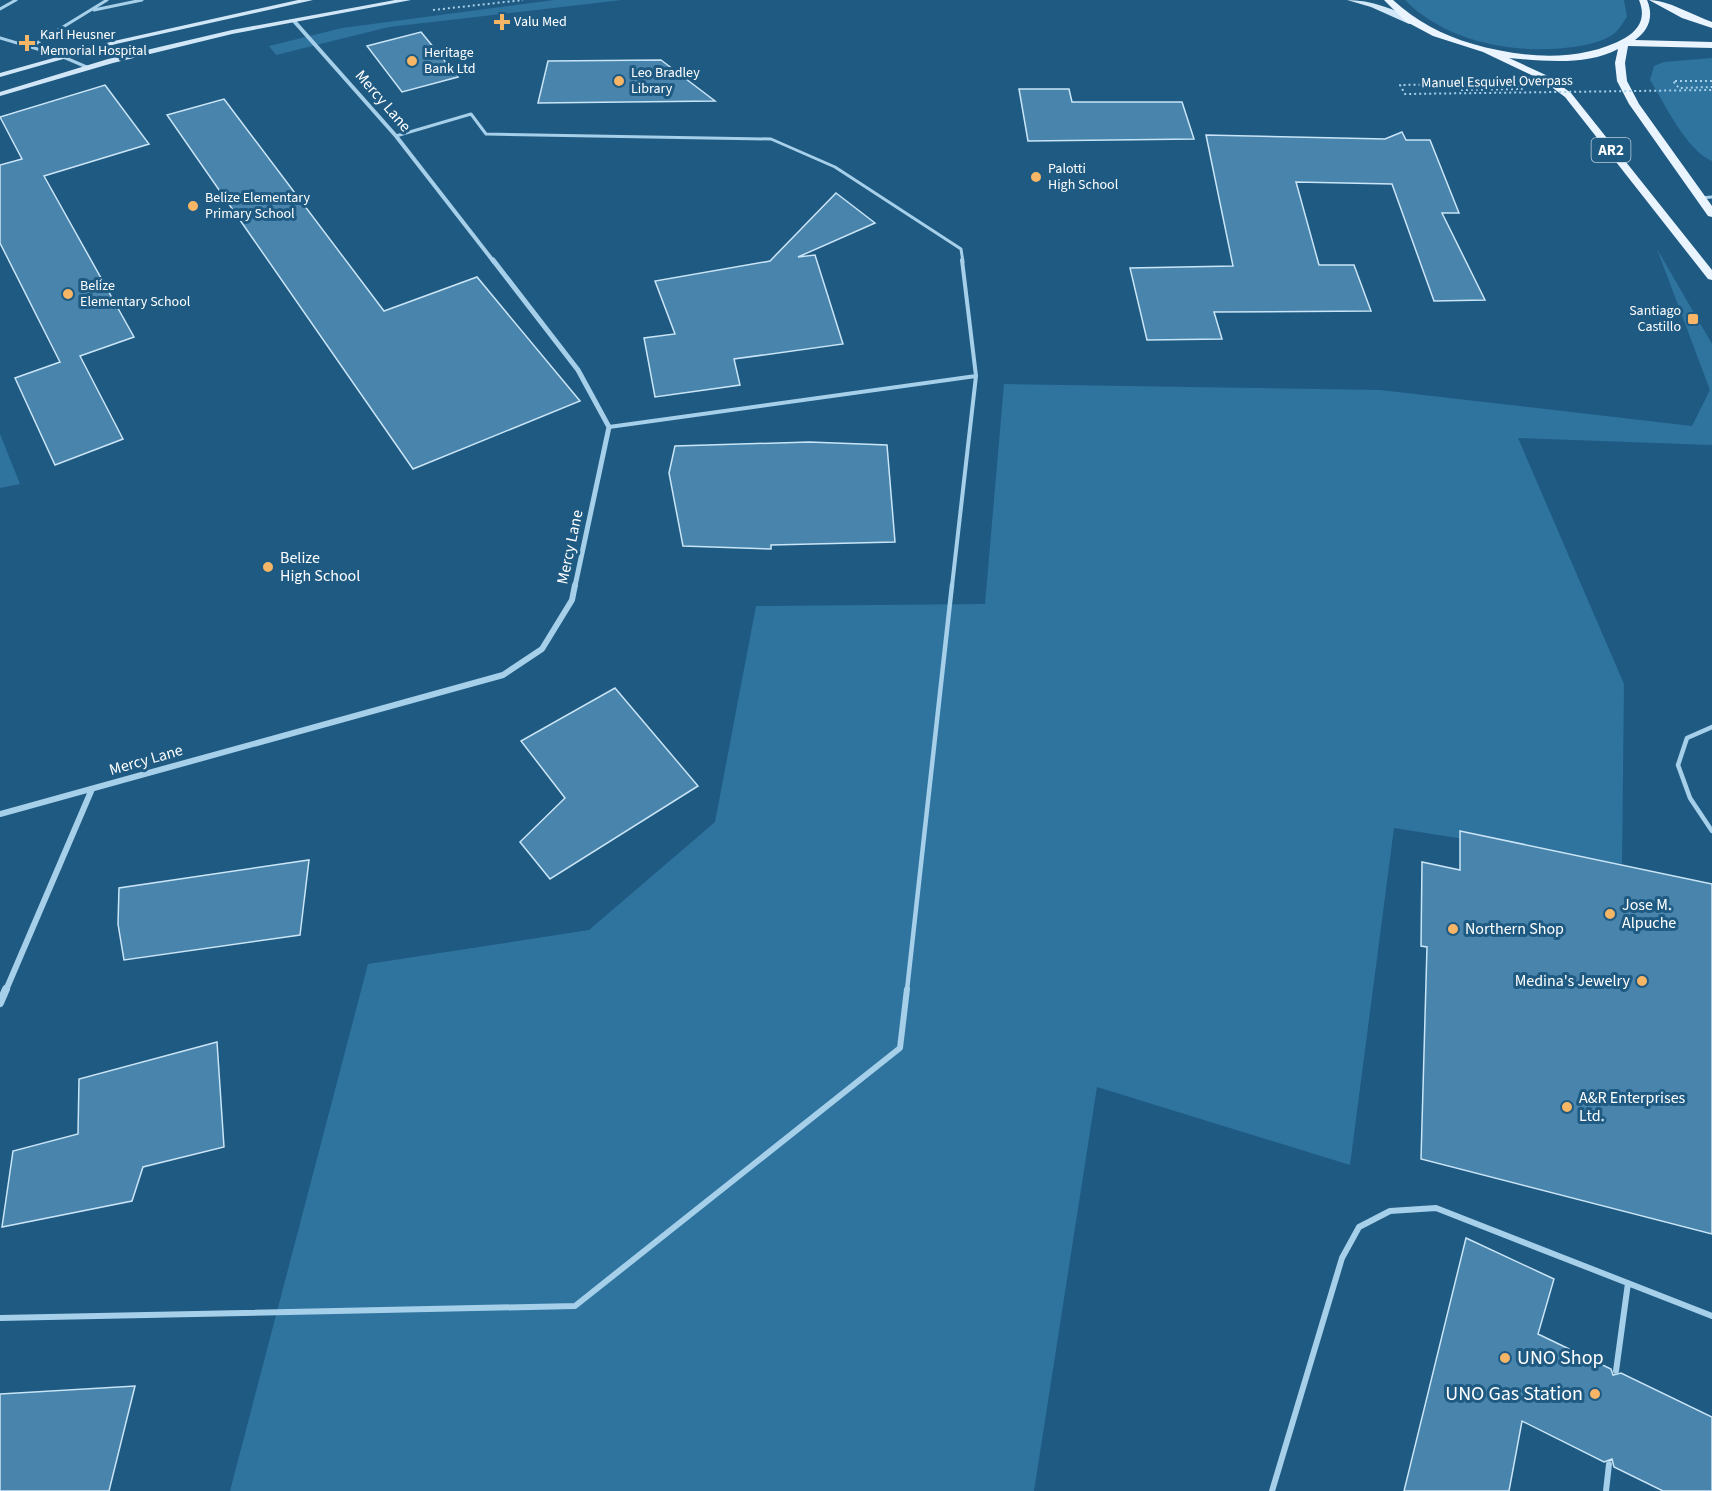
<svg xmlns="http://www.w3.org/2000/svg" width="1712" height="1491" viewBox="0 0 1712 1491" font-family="'Source Sans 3',sans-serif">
<rect width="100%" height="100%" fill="#1f5a82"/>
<path fill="#2f739f" d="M554,0H622L389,27L276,55L269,46L342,28Z
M1405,0H1624L1627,17C1623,22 1620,28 1616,32C1605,42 1586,45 1573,47C1515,55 1446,42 1405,0Z
M1712,58V161C1686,150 1665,104 1650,80L1654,66L1664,62Z
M1657,249L1712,344V445L1518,438L1624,684L1622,864L1394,828L1350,1165L1097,1087L1034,1491H230L368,964L589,930L715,822L756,606L985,604L1004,384L1380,390L1692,426L1710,390Z
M0,434L20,484L0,488Z"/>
<path fill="#4884ab" stroke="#cae5f7" stroke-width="1.5" d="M421,32L458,77L402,92L367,46Z
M661,60L715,101L538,103L548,61Z
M105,85L149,144L44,176L134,337L80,356L123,439L55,465L15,378L60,362L0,243V165L22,159L0,117Z
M1019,89H1069L1072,102H1182L1194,139L1028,141Z
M224,99L384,311L477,277L580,401L413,469L167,115Z
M1402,132L1406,140H1430L1459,213H1442L1485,300L1434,301L1392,184L1296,182L1319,265H1354L1371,311L1214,312L1222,339L1147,340L1130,268L1233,266L1206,135L1385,139Z
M836,193L875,223L798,257L815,255L843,344L734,359L740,385L655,397L644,338L675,334L655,281L770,261Z
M809,442L887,445L895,542L771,545V549L683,546L669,473L675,446Z
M615,688L698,786L550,879L520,842L565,798L521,741Z
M1460,831L1712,884V1234L1421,1159L1427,947L1421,946L1422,862L1460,870Z
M309,860L300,935L124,960L118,924L119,888Z
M217,1042L224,1147L143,1167L132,1201L2,1227L13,1151L78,1134L79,1079Z
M1466,1238L1554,1279L1538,1334L1611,1369L1613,1375L1621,1373L1712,1417V1491H1663L1614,1467L1612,1459L1604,1462L1522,1421L1509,1491H1404Z
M135,1386L109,1491H0V1394Z"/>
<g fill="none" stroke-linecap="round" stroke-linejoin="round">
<path stroke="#a6cfe9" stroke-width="2" stroke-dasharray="2 3" stroke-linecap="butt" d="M433,10L523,0
M1712,81H1673L1679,88L1712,87"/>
<path stroke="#a6cfe9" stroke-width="3" d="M0,9L16,0
M94,10L142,0
M0,38L61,56L89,68
M32,46L107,0
M396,136L471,114L486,134L771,139L835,167L961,249L963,262
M1700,198L1712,197"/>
<path stroke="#a6cfe9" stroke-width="4" d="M609,427L976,376L962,260
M952,586L976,376"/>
<path stroke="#a6cfe9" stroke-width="4.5" d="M1712,727L1687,738L1678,765L1690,798L1712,831
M907,990L952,585"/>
<path stroke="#a6cfe9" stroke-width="6" d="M0,1318L575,1306L900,1048L907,989
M1616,1371L1628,1283
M1272,1491L1342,1258L1359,1227L1390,1211L1436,1208L1712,1316
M1606,1491L1609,1464"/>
<path stroke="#a6cfe9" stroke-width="4" d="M294,21L396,136L494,262"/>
<path stroke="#a6cfe9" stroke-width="5" d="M493,260L578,370L609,427L575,586"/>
<path stroke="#a6cfe9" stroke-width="6" d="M0,814L503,675L542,649L572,600L575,585
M6,990L92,789"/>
<path stroke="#a6cfe9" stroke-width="8" d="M0,1003L6,989"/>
<path fill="#d1e7f7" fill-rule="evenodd" d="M298,0H313L116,44L0,77V73L114,41Z
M395,0H411L232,34L113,63L0,96V92L108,59L232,30Z
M1347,0C1370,0 1397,9 1416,22L1409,24L1371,7Z"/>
<path fill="#e9f4fe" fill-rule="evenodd" d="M1384,0H1393C1416,21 1442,35 1473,44C1521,58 1580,63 1625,38C1640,29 1646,17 1639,0H1647C1654,16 1649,30 1635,40L1712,42V48L1628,46L1625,63L1627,81L1639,104L1712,206V217L1708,216L1629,104L1617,81L1615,63L1618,49C1587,66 1543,61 1509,58L1548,76L1571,93L1712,270V280L1708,279L1565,97L1542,80L1483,52L1433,36L1405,21Z
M1649,0C1668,0 1692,15 1712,22V28L1682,18Z"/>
<path stroke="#a6cfe9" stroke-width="2" stroke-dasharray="2 3" stroke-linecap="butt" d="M1461,90L1522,89L1516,83L1400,85L1405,94L1712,90"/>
</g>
<g fill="#f7b666" stroke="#1f5a82" stroke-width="2">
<path d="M499 13h6v6h6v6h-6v6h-6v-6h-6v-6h6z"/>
<path d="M24 34h6v6h6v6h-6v6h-6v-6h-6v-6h6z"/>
<circle cx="412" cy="61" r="6"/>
<circle cx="619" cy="81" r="6"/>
<circle cx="1036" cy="177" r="6"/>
<circle cx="193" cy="206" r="6"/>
<circle cx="68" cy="294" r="6"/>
<rect x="1687" y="313" width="12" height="12" rx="3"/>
<circle cx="268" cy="567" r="6"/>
<circle cx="1610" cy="914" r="6"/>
<circle cx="1453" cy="929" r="6"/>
<circle cx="1642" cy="981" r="6"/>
<circle cx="1567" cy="1107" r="6"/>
<circle cx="1505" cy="1358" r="6"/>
<circle cx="1595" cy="1394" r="6"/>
</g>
<g text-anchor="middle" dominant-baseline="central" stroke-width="6" stroke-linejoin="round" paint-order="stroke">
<g font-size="14" fill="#fff" stroke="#1f5a82" text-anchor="start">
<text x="514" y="22">Valu Med</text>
<text x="40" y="35">Karl Heusner<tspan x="40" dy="16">Memorial Hospital</tspan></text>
<text x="424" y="53">Heritage<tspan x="424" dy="16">Bank Ltd</tspan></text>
<text x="631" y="73">Leo Bradley<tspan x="631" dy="16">Library</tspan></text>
<text x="1048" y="169">Palotti<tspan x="1048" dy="16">High School</tspan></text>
<text x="205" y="198">Belize Elementary<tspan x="205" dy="16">Primary School</tspan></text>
<text x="80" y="286">Belize<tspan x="80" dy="16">Elementary School</tspan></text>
<text x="1681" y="311" text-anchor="end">Santiago<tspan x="1681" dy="16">Castillo</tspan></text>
</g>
<g font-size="14" fill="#fff" stroke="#1f5a82">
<text transform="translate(1497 82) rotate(-1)">Manuel Esquivel Overpass</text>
</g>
<rect fill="#1f5a82" stroke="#bcceda" stroke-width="1.5" x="1591.5" y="138" width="39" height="24" rx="4.5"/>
<g font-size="15" font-weight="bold" fill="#fff">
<text x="1611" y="150">AR2</text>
</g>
<g font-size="16" fill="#fff" stroke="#1f5a82">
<text transform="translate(383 101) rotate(49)">Mercy Lane</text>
<text transform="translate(570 547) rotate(-78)">Mercy Lane</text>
<text transform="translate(146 760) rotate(-16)">Mercy Lane</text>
</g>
<g font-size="16" fill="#fff" stroke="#1f5a82" text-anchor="start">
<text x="280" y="558">Belize<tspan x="280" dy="18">High School</tspan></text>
<text x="1622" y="905">Jose M.<tspan x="1622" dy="18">Alpuche</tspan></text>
<text x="1465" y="929">Northern Shop</text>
<text x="1630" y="981" text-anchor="end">Medina's Jewelry</text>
<text x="1579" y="1098">A&amp;R Enterprises<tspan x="1579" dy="18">Ltd.</tspan></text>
</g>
<g font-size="20" fill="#fff" stroke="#1f5a82" text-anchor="start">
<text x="1517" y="1358">UNO Shop</text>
<text x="1583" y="1394" text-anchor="end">UNO Gas Station</text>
</g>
</g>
</svg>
